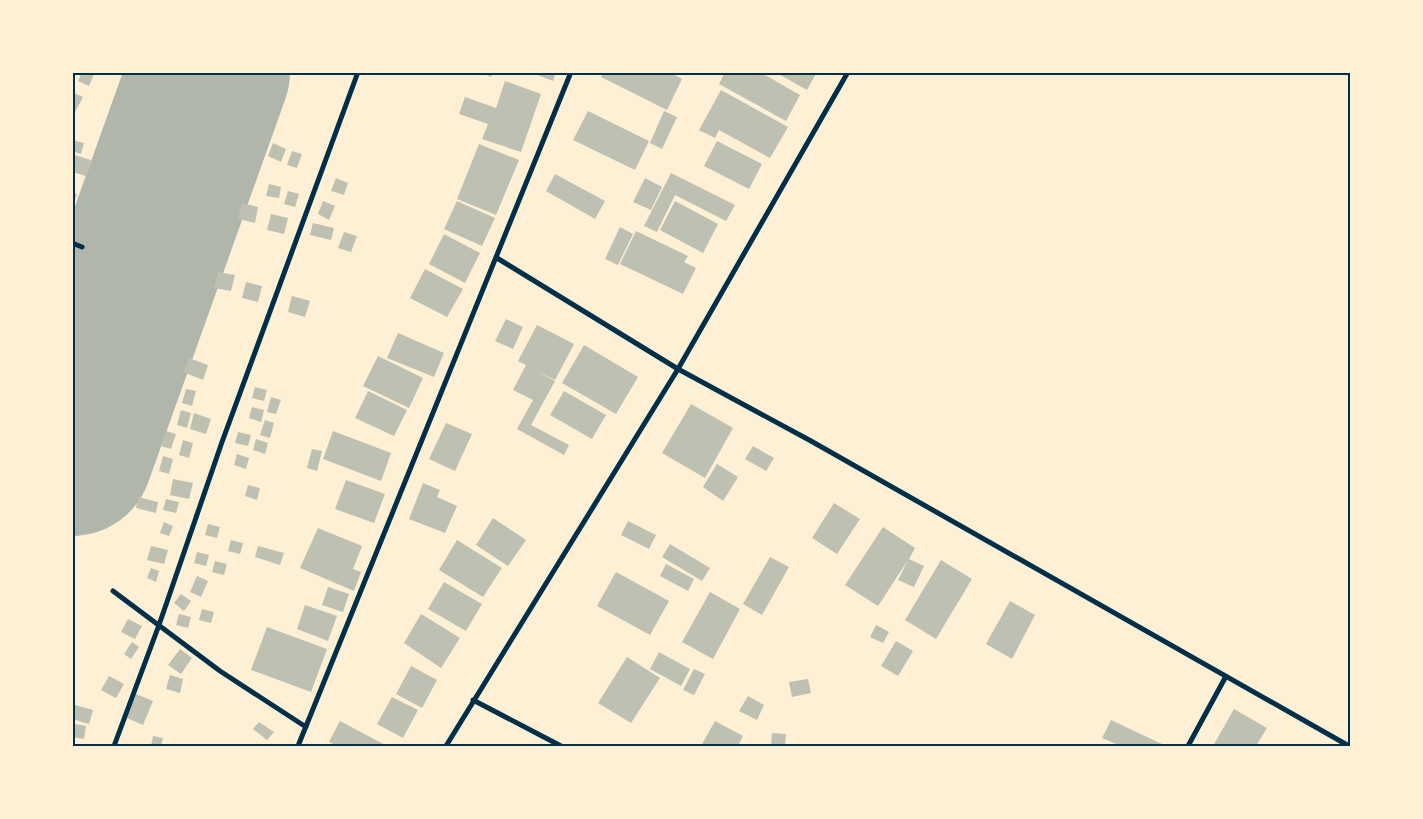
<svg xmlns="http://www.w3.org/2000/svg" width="1423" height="819" viewBox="0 0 1423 819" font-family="'Titillium Web',sans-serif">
<rect width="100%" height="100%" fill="#fdf0d5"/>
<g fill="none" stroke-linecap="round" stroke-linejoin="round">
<path stroke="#b1b6ab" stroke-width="162" d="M72,455L209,72"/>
</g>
<path fill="#bec0b2" d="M82,72L94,74L89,86L78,81Z
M480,72H493L491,77Z
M530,72H556L553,81Z
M604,72H669L682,79L667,110L601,77Z
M725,72H760L800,95L786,121L719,84Z
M775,72H817L807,90Z
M505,81L541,94L521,152L482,139L488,124L459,114L465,97L496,108Z
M721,90L788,127L770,158L719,130L715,138L699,130Z
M72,92L83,97L74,114L72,113Z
M588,111L649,141L635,170L573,140Z
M664,111L677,117L662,149L650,143Z
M72,140L84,143L81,154L72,151Z
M717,141L762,164L749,189L704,166Z
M273,143L286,149L281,162L268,156Z
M479,144L519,160L496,215L457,199Z
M292,151L302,154L297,168L287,165Z
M75,155L91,160L86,176L72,172Z
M671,173L735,205L726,221L675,195L657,232L644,226Z
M555,174L605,201L595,219L546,191Z
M336,178L348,183L344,195L331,191Z
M645,178L662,187L651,210L633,202Z
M269,184L281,187L279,198L266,196Z
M288,191L299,194L295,207L284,204Z
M72,192L77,194L73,206H72Z
M323,201L335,206L329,220L318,214Z
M457,201L495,218L482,246L444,229Z
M675,201L718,224L703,253L660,230Z
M242,203L258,207L255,223L238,219Z
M271,214L288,218L284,234L267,230Z
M313,223L334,228L331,240L310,235Z
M620,227L633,234L618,265L605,259Z
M636,231L688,256L684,262L696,268L683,294L620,264Z
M344,232L357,236L351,252L338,248Z
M444,234L480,253L465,283L429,264Z
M425,269L463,289L447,317L410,298Z
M218,272L235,275L231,291L214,288Z
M246,282L262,286L258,302L242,298Z
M292,296L310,301L305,317L288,312Z
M506,319L523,327L513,349L495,341Z
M537,325L574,344L555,380L536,371L555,381L531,425L569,445L564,455L517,429L533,400L513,390L526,365L518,361Z
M398,333L444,353L434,377L387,358Z
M584,345L638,377L616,414L562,383Z
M378,356L423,378L409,408L363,386Z
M189,358L208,365L203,380L183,372Z
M255,387L267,390L264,401L252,398Z
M186,389L196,391L192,406L182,403Z
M368,391L407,410L394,436L355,418Z
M564,391L606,415L592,439L550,415Z
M271,397L281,400L276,414L267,412Z
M691,404L733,428L705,478L662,453Z
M252,407L264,410L261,422L249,418Z
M181,410L191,413L187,428L177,425Z
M194,413L211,419L206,434L190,429Z
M265,420L274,423L270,438L260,435Z
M446,423L472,434L455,471L429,459Z
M166,431L176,434L171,449L161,446Z
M333,431L391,453L381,481L323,459Z
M238,432L251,435L248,446L235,443Z
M256,439L268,443L265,454L253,450Z
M183,440L193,443L189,458L179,455Z
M753,446L774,458L766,471L745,459Z
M312,449L322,451L317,471L307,468Z
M237,454L249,458L246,469L234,465Z
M163,456L173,459L169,474L159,471Z
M717,464L738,477L723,501L703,487Z
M173,479L193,483L189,499L170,495Z
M346,480L385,494L374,523L335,509Z
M423,483L440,490L437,497L457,506L445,533L409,519Z
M248,485L260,488L257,500L245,496Z
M138,497L158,502L156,513L136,508Z
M166,499L179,502L176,513L163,510Z
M834,503L860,519L837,554L812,538Z
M493,518L526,540L508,566L476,545Z
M628,521L656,535L649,549L621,535Z
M164,522L173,526L169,536L160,533Z
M208,524L220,527L217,538L205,535Z
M883,527L915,548L909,559L924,566L914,587L898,580L908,560L878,606L845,585Z
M318,528L362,546L353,569L361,572L354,591L300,568Z
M231,540L243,543L240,554L228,551Z
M457,540L502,568L483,597L439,570Z
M670,544L710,568L702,581L662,557Z
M151,546L168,550L164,564L147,560Z
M258,546L284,553L280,565L255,557Z
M197,552L209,555L206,566L194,563Z
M770,557L789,567L762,615L743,604Z
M941,560L972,579L936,639L905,620Z
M215,561L227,564L224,575L212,572Z
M666,564L694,579L688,591L660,576Z
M151,568L159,571L156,582L147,578Z
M616,572L669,601L650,635L597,606Z
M197,576L208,581L201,597L190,592Z
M444,582L482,604L466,631L428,609Z
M328,587L349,594L343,612L322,605Z
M710,592L740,609L713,659L682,642Z
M181,594L191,601L184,611L174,603Z
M1010,601L1035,615L1012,659L986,644Z
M305,605L337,616L328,641L297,629Z
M202,609L214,612L211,623L199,620Z
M179,614L191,617L188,628L176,625Z
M421,614L460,638L441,668L404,643Z
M128,619L142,626L135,639L121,632Z
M876,625L889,632L883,643L870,637Z
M267,627L327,649L311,692L251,670Z
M896,641L913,651L898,676L881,666Z
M132,642L139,647L131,659L124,654Z
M180,649L192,658L181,674L168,665Z
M659,652L690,669L681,686L650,669Z
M627,657L660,678L631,723L598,703Z
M411,666L437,680L422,708L396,694Z
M694,669L705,674L694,695L683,690Z
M170,675L183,679L180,693L166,689Z
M109,676L124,684L116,698L101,690Z
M808,679L811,693L792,697L789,682Z
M136,694L153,701L143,725L127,718Z
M748,696L764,705L757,720L739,711Z
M392,697L418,710L403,738L377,724Z
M75,705L93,710L89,724L72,719Z
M1234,709L1267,728L1256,746H1213Z
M1111,720L1164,745L1163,746H1121L1102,738Z
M340,721L387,746H337L329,742Z
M715,721L743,736L738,746H701Z
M259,722L274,732L267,740L253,729Z
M75,724L86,726L84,739L72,737Z
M772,733L786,734L785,746H771Z
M153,736L163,738L161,746H151Z"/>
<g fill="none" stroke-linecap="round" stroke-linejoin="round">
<path stroke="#003049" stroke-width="5" d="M72,243L82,247
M497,258L678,369L811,441L1349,746
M113,591L220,671L306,727
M473,700L561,746
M114,746L159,625L222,442L358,72
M298,746L571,72
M446,746L678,369L848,72
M1188,746L1225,678"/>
</g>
<rect width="1423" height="819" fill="none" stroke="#fdf0d5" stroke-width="148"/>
<rect x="74" y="74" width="1275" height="671" fill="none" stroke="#003049" stroke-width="2"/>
</svg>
